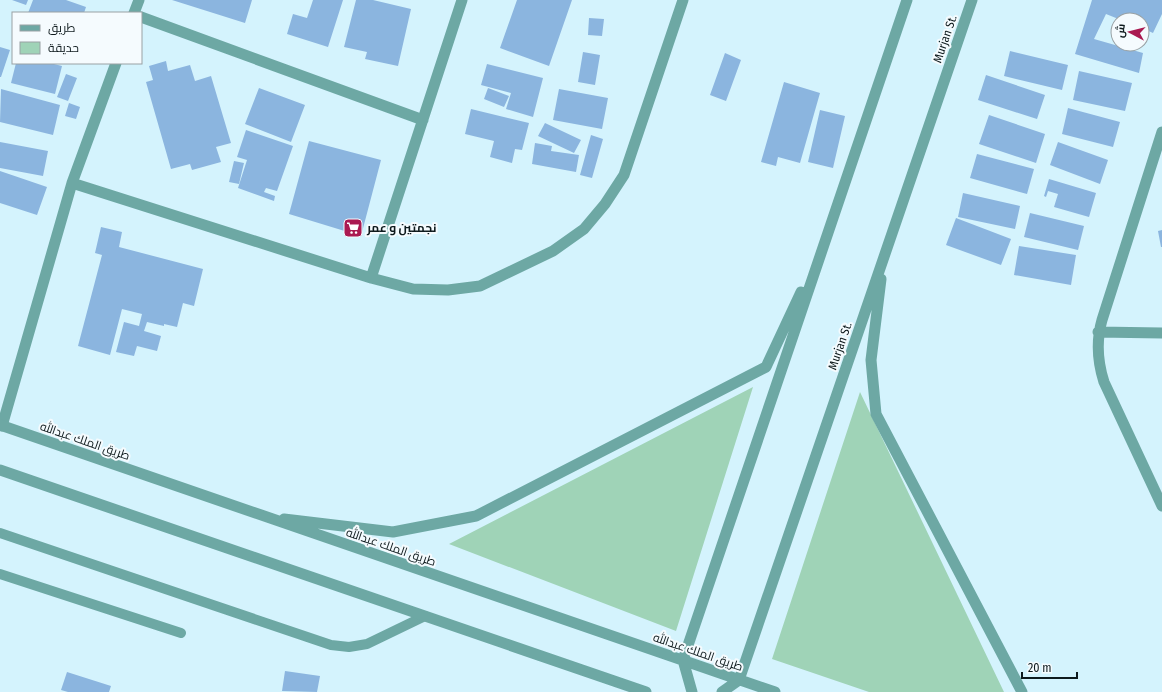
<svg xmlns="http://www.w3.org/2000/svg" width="1162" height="692" viewBox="0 0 1162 692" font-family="'Fira Sans Condensed',Cairo,sans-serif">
<rect width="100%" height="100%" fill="#d4f3fd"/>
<path fill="#9fd3b7" d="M753,387L676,631L449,544Z
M860,392L1004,692H869L772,659Z"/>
<path fill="#8bb5df" d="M12,0H28L26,5Z
M33,0H66L86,7L84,13H28Z
M172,0H252L245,23Z
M313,0H343L328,47L287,34L293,14L307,18Z
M356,0H373L411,9L398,66L365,59L367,52L344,47Z
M517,0H572L549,66L500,48Z
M1092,0H1162V14L1153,33L1142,28V20H1121L1106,14L1094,39L1143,53L1139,73L1075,54Z
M589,18L604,19L602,36L588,35Z
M0,47L10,50L1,77H0Z
M1010,51L1068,65L1062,90L1004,76Z
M583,52L600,55L595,85L578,82Z
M725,53L741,60L726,101L710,95Z
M166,61L168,71L190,65L195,81L211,76L231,143L216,147L221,162L192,170L190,164L171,169L146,82L153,80L149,66Z
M16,63H50L62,66L55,94L11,83Z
M487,64L543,78L533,117L506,109L511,93L481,85Z
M1079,71L1132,83L1125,111L1073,100Z
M66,74L77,78L68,101L57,97Z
M986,75L1045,95L1037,119L978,100Z
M784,82L820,93L800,163L778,157L776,166L761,162Z
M259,88L305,105L291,142L245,124Z
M488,88L509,96L504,107L484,99Z
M1,89L60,105L53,135L0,122Z
M559,89L608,98L602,129L553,120Z
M69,103L80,107L76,119L65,116Z
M1068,108L1120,122L1113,147L1062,134Z
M471,109L529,123L522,150L515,149L512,163L490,157L494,141L465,134Z
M820,110L845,116L833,168L808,162Z
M989,115L1045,134L1036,163L979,144Z
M545,123L581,140L574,153L538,136Z
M246,130L293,146L277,191L266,188L264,192L275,196L274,201L238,188L247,160L237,157Z
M591,135L603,139L592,178L580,175Z
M309,141L381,160L361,236L289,214Z
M0,142L48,151L43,176L0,168Z
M1058,142L1108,160L1100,184L1050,165Z
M535,143L552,146L551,151L579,155L576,172L532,164Z
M977,154L1034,169L1027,194L970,178Z
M234,161L244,163L239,184L229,182Z
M0,171L47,187L37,215L0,203Z
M1049,179L1096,193L1089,217L1054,207L1058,194L1048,191L1046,197L1044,196Z
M963,193L1020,206L1015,229L958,217Z
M1030,213L1084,226L1078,250L1024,237Z
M956,218L1011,239L1001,265L946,245Z
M101,227L122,232L119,247L203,269L194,306L183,303L177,327L164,324V326L147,322L144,331L161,336L157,351L137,346L134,356L116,352L124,322L139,326L142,314L122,309L110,355L78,346L102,255L95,253Z
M1162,230V247H1161L1158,231Z
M1019,246L1076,255L1071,285L1014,275Z
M285,671L320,676L317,692L282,691Z
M67,672L111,686L109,692H68L61,690Z"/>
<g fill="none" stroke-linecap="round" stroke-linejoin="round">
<path stroke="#6da8a4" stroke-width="10" d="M0,533L331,645L349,647L367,644L425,616
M0,574L181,633"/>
<path stroke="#6da8a4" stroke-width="11" d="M134,13L139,0
M141,17L423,120
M1162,132L1102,320C1096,341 1097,360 1104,382L1162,506
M72,183L371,278L413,289L448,290L480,286L553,251L584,229L605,204L624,175L683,0
M371,278L462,0
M1098,332L1162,333
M2,426L72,183L116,63"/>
<path stroke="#6da8a4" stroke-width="11" d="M881,279L871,360L876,414L1022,692
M0,425L775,692
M0,470L646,692
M284,519L393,532L476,516L766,367L801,292
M692,692L683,660L907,0
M722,692L739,680L972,0"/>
</g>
<defs>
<g id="supermarket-square" transform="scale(1)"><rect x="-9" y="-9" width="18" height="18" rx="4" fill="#aa1951" stroke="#f5fbfe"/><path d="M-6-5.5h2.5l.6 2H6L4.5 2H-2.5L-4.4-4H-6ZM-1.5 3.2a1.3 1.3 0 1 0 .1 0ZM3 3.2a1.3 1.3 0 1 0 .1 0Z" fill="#fff"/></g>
</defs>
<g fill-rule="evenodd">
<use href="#supermarket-square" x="353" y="228"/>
</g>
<g text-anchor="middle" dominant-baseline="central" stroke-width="4" stroke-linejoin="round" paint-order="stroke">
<g font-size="12" fill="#0e1a1d" stroke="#f5fbfe">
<text transform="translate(945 39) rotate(-71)">Murjan St.</text>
<text transform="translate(840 346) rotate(-71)">Murjan St.</text>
<text transform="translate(85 441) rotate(19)">طريق الملك عبدالله</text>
<text transform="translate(391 547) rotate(19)">طريق الملك عبدالله</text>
<text transform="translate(698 652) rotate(19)">طريق الملك عبدالله</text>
</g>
<g font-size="12" font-weight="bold" fill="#0e1a1d" stroke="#f5fbfe" text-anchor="start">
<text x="367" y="228">نجمتين و عمر</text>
</g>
</g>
<rect x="12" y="12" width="130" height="52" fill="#f5fbfe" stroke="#99a1a4"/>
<rect x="20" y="25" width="20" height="6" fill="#6da8a4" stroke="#99a1a4"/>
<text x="48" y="32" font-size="12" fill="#0e1a1d">طريق</text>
<rect x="20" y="42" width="20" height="12" fill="#9fd3b7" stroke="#99a1a4"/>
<text x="48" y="52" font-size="12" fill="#0e1a1d">حديقة</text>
<g transform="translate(1130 32) rotate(277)"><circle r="19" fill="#f5fbfe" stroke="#99a1a4"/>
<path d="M0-3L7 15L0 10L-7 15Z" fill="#aa1951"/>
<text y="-6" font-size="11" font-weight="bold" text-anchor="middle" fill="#0e1a1d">ش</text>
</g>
<path d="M1022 672v6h55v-6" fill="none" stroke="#0e1a1d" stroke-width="2"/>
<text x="1028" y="672" font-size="12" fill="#0e1a1d" stroke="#f5fbfe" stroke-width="3" paint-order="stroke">20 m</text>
</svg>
